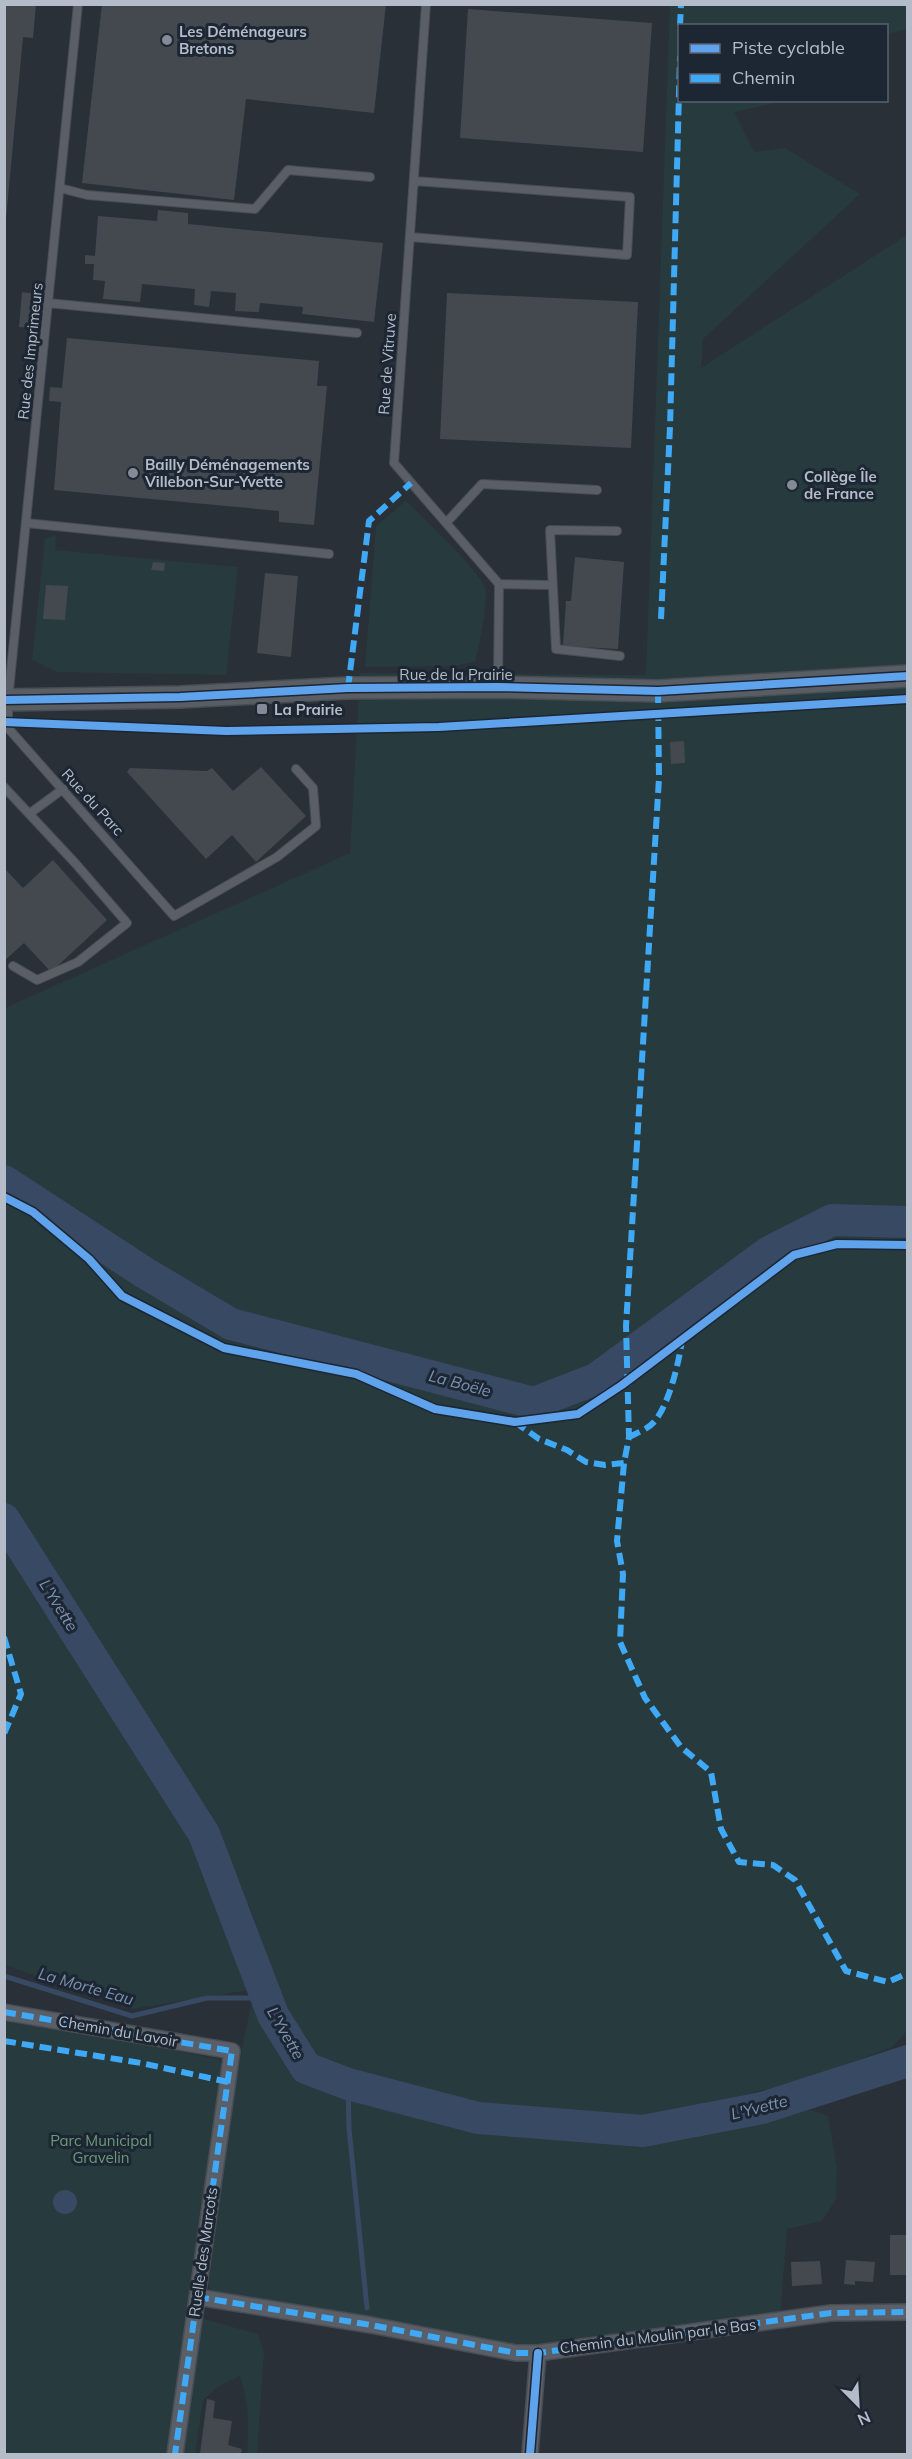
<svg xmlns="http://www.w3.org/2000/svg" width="912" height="2459" viewBox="0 0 912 2459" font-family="Mulish,sans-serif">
<rect width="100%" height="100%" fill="#2a3038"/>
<path fill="#273a3e" d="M670,5H907V29L887,34L886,26H680V100L771,101V104L734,112L754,152L785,148L860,194L703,339L701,368L907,235V2031L892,2047L805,2080L644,2119L438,2100L354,2080L329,2070L310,2053L286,2011L249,1904L224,1912L249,1990L132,2009L5,1965V1008L350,853L360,673L646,675Z
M406,501C425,521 475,565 485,588C489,598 479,649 475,662L456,666L365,667L376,526Z
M56,535L55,550L238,567L226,675L57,672L32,660L45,538Z
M251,2005L260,2006L301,2077L478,2118L643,2131L762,2108L783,2100L828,2116L837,2168L836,2199L822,2221L787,2229L780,2318L512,2348L215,2293L210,2288L207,2280L232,2098Z
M5,2018L218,2059L226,2071L201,2318L258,2334L264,2353L257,2454H247C249,2428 249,2401 240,2376L219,2386L203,2400L195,2454H5Z"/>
<path fill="#384963" d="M53 2202a12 12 0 1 1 24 0a12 12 0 1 1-24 0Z"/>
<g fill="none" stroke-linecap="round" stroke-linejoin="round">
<path stroke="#384963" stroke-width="5" d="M4,1976L132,2016L207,1998H266
M348,2084L349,2128L367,2308"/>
<path stroke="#384963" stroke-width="32" d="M4,1181L145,1273L231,1324L534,1403L596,1379L769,1252L832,1220L908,1222
M4,1519L204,1834L273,2015L306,2068L348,2084L478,2118L643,2131L762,2108L908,2061"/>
</g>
<path fill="#444950" d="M4,4H36L33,38L23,37L6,219Z
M102,4H386L374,113L246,99L234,200L82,183Z
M468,9L652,23L643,152L460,138Z
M158,210L188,213V224L383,243L374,322L302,314L303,307L260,303L259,312L235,311L236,293L211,291L209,307L194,305L195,289L142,284L140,302L103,299L105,281L93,280L94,264H85V255L95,256L98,216L157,221Z
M22,292L35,294L31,328L19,327Z
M447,293L638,302L631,448L440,439Z
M67,338L319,361L317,386H327L314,525L279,522V511L54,490L61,402L49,401L50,387L62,388Z
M575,557L624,562L618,649L563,646L566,601H571Z
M153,562L165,563L164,571L151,570Z
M265,573L298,576L291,657L257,653Z
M46,585L68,586L65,620L43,619Z
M684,741L685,763L671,764L670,742Z
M261,767L306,816L256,862L232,835L206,859L127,772L130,768L207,771L212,768L233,791Z
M53,860L107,920L51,972L24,943L4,961V868L23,888Z
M890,2235H908V2275H890Z
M846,2260L875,2262L873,2282L855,2281V2285L844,2284Z
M820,2261L822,2284L792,2286L791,2262Z
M207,2399L215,2401L213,2418L232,2421L228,2445L242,2449L241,2454H200Z"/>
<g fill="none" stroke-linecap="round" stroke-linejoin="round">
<g stroke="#484c53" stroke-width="10">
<path id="lane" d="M78,4L8,700V728L174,916L277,857L316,826L313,788L296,769
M426,4L394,463L499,584L498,685
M60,188L87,195L255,209L288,170L370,177
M410,237L627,255L630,197L414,181
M48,303L357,333
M26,523L329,554
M446,523L482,484L597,490
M617,531L550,530L556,649L620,656
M499,584L551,585
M4,787L76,864L127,923L78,962L37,980L13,966
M29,814L63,789"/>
</g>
<g stroke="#484c53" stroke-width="18">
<path id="street" d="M4,2012L232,2051L175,2454
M197,2297L371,2325L516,2353H538L831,2313L908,2312
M530,2454L538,2353"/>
</g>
<g stroke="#484c53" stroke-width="24">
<path id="secondary" d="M4,700L180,697L348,688L498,687L658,691L908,676"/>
</g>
<use href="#lane" stroke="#5a5e66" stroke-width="8"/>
<use href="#street" stroke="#5a5e66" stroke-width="15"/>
<use href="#secondary" stroke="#595d64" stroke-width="21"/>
<path stroke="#3fa9f5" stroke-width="6" stroke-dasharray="12 6" stroke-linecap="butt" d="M680,26L681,4
M661,619L670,427L680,56
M348,688L369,521L411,483
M658,691L659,778L626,1326L629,1437L624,1463L617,1541L623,1574L620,1642L645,1698L681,1747L711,1772L721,1829L739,1862L773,1865L795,1880L846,1971L888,1982L908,1973
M515,1422L539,1439L567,1450L586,1462L605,1465L624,1463
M629,1437C637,1433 648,1429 654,1422C669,1405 679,1362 682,1340
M4,1637L21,1694L4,1734
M4,2012L232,2051L175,2454
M4,2041L141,2063L228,2082
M197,2297L371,2325L516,2353H538L831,2313L908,2312"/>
<g stroke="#1d2633" stroke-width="11">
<path id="cycleway" d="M4,700L180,697L348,688L498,687L658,691L908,676
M4,722L226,731L439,727L908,699
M4,1197L33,1212L89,1259L122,1296L224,1348L356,1374L435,1409L515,1422L578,1414L622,1385L794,1255L837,1244L908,1245
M530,2454L538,2353"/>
</g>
<use href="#cycleway" stroke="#60a3ed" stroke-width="8"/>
</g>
<g fill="#848b96" stroke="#1d2633" stroke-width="2">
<circle cx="167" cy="40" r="6"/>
<circle cx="133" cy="473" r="6"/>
<circle cx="792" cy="485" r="6"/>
<rect x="256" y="703" width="12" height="12" rx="3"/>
</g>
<g text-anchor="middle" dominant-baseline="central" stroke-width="6" stroke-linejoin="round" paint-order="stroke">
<g font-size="15" font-weight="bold" fill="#b4bcc9" stroke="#1d2633" text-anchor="start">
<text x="179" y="31">Les Déménageurs<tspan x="179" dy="17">Bretons</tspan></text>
<text x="145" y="464">Bailly Déménagements<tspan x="145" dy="17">Villebon-Sur-Yvette</tspan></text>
<text x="804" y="476">Collège Île<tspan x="804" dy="17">de France</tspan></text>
<text x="274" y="709">La Prairie</text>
</g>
<g font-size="15" fill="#b4bcc9" stroke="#1d2633">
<text transform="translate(30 351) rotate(-84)">Rue des Imprimeurs</text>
<text transform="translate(387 364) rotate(-86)">Rue de Vitruve</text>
<text x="456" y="674">Rue de la Prairie</text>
<text transform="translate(93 802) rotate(48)">Rue du Parc</text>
<text transform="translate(118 2031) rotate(10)">Chemin du Lavoir</text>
<text transform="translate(203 2252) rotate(-82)">Ruelle des Marcots</text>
<text transform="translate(658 2336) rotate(-7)">Chemin du Moulin par le Bas</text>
</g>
<g font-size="15" fill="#6b9a76" stroke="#1d2633">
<text x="101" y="2140">Parc Municipal<tspan x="101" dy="17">Gravelin</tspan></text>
</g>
<g font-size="16" font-style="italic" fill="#7c92b1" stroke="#1d2633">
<text transform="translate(460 1383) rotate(15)">La Boële</text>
<text transform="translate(59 1605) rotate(58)">L'Yvette</text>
<text transform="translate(86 1986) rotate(16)">La Morte Eau</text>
<text transform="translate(286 2033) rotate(60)">L'Yvette</text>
<text transform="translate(759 2107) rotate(-14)">L'Yvette</text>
</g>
</g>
<rect width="912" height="2459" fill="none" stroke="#b4bcc9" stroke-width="12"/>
<rect x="678" y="24" width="210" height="78" fill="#1d2633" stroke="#59626f" stroke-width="1.5"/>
<rect x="690" y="44" width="30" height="9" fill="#60a3ed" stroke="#59626f" stroke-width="1.5"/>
<text x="732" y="54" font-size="18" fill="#b4bcc9">Piste cyclable</text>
<rect x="690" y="74" width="30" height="9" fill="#3fa9f5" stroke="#59626f" stroke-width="1.5"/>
<text x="732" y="84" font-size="18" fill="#b4bcc9">Chemin</text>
<g transform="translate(858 2405) rotate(156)" stroke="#1d2633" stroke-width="4.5" paint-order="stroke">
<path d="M0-4.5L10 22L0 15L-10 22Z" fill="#b4bcc9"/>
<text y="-9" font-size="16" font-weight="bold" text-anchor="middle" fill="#b4bcc9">N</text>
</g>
</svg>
